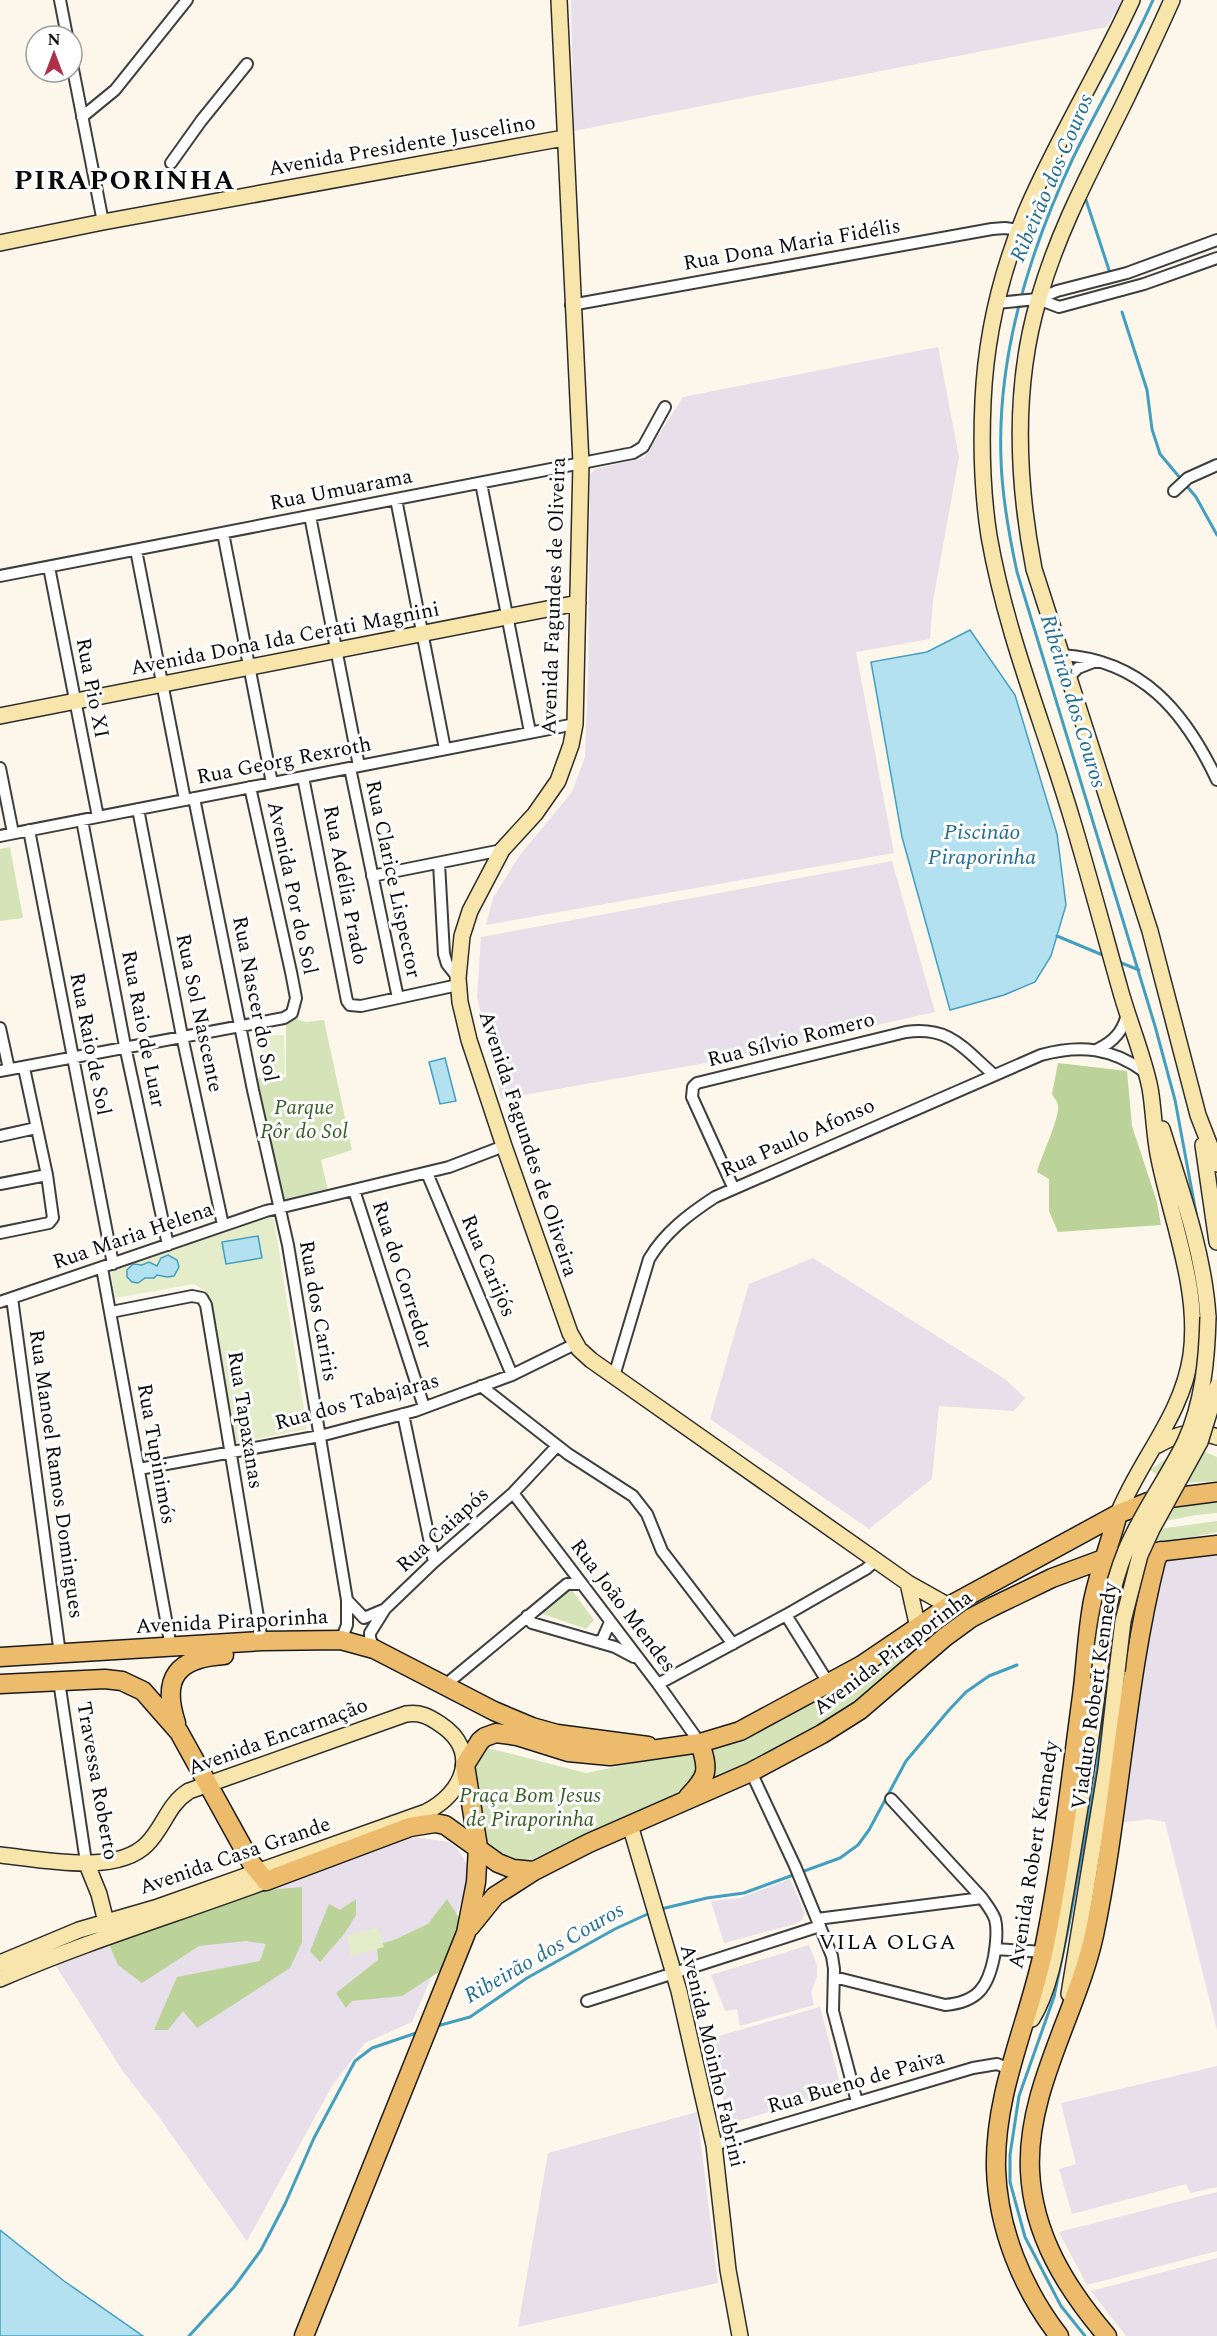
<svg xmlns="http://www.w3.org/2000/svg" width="1217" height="2336" viewBox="0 0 1217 2336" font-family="Spectral,serif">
<rect width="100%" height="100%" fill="#fdf7eb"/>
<path fill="#e7dfe9" d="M571,0H1124L1106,27L574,131Z
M938,347L959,457L933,601L930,639L856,652L894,853L486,925L493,898L520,855L572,792L585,757L588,679L590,474L595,469L644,458L683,397Z
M892,861L935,1012L717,1061L501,1099L477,997L481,937Z
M813,1258L1005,1379L1025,1398L1014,1411L939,1406L932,1479L869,1529L710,1419L749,1284Z
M1217,1555V2030L1165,1822L1149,1819L1118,1823L1161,1565L1164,1562L1190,1557Z
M415,1837L449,1842L457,1848L466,1863L468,1877L465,1891L446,1944L412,2022L365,2043L332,2086L247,2241L156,2113L124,2073L56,1966L99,1942L374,1849Z
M790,1879L805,1913L802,1920L795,1924L724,1943L711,1901L740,1898Z
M809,1945L817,1965V1976L811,1993L814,2005L740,2026L737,2009L725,2011L711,1975Z
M820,2007L840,2083L829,2094L732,2123L729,2121L708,2041L722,2035Z
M1217,2066V2187L1190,2193L1186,2184L1072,2214L1059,2169L1076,2164L1061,2103Z
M697,2112L718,2283L518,2327L548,2153Z
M1217,2192V2251L1087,2285L1059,2232Z
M1217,2258V2336H1126L1091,2291Z"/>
<path fill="#d5e4b8" d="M10,847L23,918L0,921V849Z
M293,1018L306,1022L324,1020L352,1150L321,1160L328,1191L282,1201L252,1078L286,1077V1024Z
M1203,1451L1217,1457V1481C1193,1483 1170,1485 1150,1470C1170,1455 1178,1452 1203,1451Z
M1191,1502H1217V1513L1196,1515L1126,1529L1128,1521L1154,1511Z
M1217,1521V1532L1173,1541L1121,1547L1124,1538L1166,1528Z
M571,1589L594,1620L586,1629L540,1613Z
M894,1651L904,1659L900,1673L865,1700L763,1760L528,1861C515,1864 499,1862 490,1849C484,1839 472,1779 474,1766C475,1757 481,1753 488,1748L586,1773L739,1741Z"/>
<path fill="#bbd399" d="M1058,1063L1127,1071L1132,1126L1157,1202L1161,1225L1058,1232L1049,1211V1179L1037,1172C1041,1157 1060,1117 1058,1106C1058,1102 1054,1098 1052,1094Z
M302,1887V1942L290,1968L197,2028L183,2011L168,2030H154L177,1977L260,1961L266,1944L246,1941L199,1946L142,1983L118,1965L109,1944L266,1890Z
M356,1899V1915L345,1933L320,1962L310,1951L329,1904L340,1910Z
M447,1899L463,1924L448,1966L402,1996L352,2001L346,2008L336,1993L378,1960L377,1945L394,1940L428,1924Z"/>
<path fill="#e4ecc9" d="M262,1035H284L285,1075H262Z
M271,1217L274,1220L307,1429L235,1443L210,1300L204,1290L194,1284L115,1298L111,1271Z
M378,1927L384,1947L351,1956L347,1936Z"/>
<path fill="#b4e1f0" stroke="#429fc0" stroke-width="1.5" d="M970,630L1015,695L1057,834L1066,905L1051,956L1035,982L1004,995L950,1010L902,837L871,662L927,652Z
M445,1058L456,1101L440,1104L429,1062Z
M258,1236L262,1258L226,1264L222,1242Z
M168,1255L177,1260L179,1267L174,1276L167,1277L157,1275L154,1278H145L138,1283L132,1282L127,1277V1270L133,1264L142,1265L149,1262L157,1266L161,1258Z
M0,2230L64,2281L143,2336H0Z"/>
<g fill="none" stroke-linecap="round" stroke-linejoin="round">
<path stroke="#429fc0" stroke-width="3" d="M1153,0C1129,54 1099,105 1073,158C1029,252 997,354 1001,459C1002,497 1009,535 1017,572L1155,1026L1175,1100L1196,1213
M1086,200L1109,270
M1122,312L1147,390L1152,429L1160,454L1196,497L1217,535
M1057,936L1105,956
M1119,962L1139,970
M661,1909L707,1898L744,1893L840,1858L858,1845L869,1830L906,1761L949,1710L966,1692L989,1676L1017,1665
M437,2026L470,2017L527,1978L615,1929L652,1912
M189,2336L234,2287L261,2250L285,2204L314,2138L355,2061L372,2048L419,2032
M1085,2336L1061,2306L1025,2237L1010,2182V2155L1019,2096L1054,1997L1069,1924L1097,1770L1106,1695"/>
<g stroke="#3e3e3e" stroke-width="14">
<path id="street" d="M60,0L67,36
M72,64L103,222
M82,117L115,90L187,0
M171,163L201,121L247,64
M1038,299L1059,307L1144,284L1217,258
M996,303L1038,299L1057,291L1127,273L1217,240
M571,305L992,229L1005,228L1019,230
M481,483L530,732
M1174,491L1188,478L1217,465
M396,499L445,749
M310,516L359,766
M223,533L272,783
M136,550L185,800
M49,567L98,817
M0,576L633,453L643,447L665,407
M1062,655C1142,660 1185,712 1217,780
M1069,677L1078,668L1096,661
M0,768L13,833
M350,768L398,998
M303,777L347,1001L350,1005L361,1006L458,985
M194,798L253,1090L288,1245L347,1600V1625L341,1640
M138,809L182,1036L223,1225
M82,820L125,1046L168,1245
M29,830L113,1264
M0,836L575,724
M439,863L444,954L447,964L458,978
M372,876L502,850
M0,1028L9,1069
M1098,1049C1113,1042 1123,1032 1127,1014
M0,1071L284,1018L292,1013L296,998L291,972L250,787
M0,1136L36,1128
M427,1173L512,1375
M0,1184L47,1175
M733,1187L692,1097L693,1087L697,1083L906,1032C950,1026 963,1048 993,1074
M354,1190L424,1407
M0,1233L49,1223L53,1218L47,1175L24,1068
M102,1268L171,1647
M12,1298L60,1654
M0,1302L266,1211L449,1167L504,1146
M111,1312L192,1296L202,1298L206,1305L262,1641
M614,1376L649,1259C665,1232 689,1214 715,1197L1041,1055C1081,1044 1112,1048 1145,1072
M481,1386L568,1454L633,1496L647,1514L662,1551L733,1644
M403,1414L434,1562
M139,1469L320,1436L415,1411L512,1375L575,1344
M513,1493L658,1684L700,1743
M347,1600L364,1618L383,1610
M786,1615L829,1684
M527,1616L532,1623L615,1647L634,1657
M599,1642L603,1638L610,1622
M374,1649L370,1638V1633L385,1609L434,1562L513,1493L557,1446
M59,1681L86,1862
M658,1684L786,1615L866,1569L876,1560
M444,1686L567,1584H581
M751,1772L795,1866L832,1956L834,1969L833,2011L857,2102
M817,1919L982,1898
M995,1949L1044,1952
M834,1977L945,2005C978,2002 988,1987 994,1957C996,1945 998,1930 995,1919C992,1911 987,1905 982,1898L891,1799
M587,2001L820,1926
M714,2145L973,2068L997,2064L1010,2069"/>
</g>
<g stroke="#2d2d2d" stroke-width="18">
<path id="secondary" d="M559,0L581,463L575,724L571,745L558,781L535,814L502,850L470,911L462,936L458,978L460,1002L469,1040L504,1146L570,1333L579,1349L591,1360L908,1583L949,1606
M1172,0C1158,32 1143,63 1128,95C1095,163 1060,225 1039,298C1013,385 1017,481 1034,569L1150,931L1198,1115L1217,1164
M0,243L103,222L564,138
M0,716L578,603
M1162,1129C1181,1190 1204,1253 1208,1317
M1203,1145L1217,1242
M1158,1445C1177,1434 1195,1428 1217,1437
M1118,1514C1140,1459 1182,1416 1191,1355C1200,1290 1172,1223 1159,1159C1154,1136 1154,1111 1150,1088C1143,1054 1129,1022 1120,989C1104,932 1089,876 1072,819C1044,725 1006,634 989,536C982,491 981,446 983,401C986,334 1002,268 1028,207C1059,136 1100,70 1132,0
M908,1583L918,1628
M630,1825L679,1991L714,2145L728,2270L740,2336
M0,1855C40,1859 116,1876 147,1844C164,1827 168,1804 189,1791L406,1714C420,1712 428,1716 440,1724C481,1751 464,1793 426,1812L155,1908L79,1930L0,1963
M86,1862L99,1894L106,1922
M0,1979C87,1941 177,1914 266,1881
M1069,1994L1106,1769L1117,1671
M1032,2019C1054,1982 1058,1933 1066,1891C1078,1821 1090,1750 1099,1679"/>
</g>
<g stroke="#1c1c1c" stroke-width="21">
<path id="primary" d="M0,1657L262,1641L341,1640L374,1649L494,1711L532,1727L557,1734L648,1746
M0,1684L105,1679L122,1681L143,1691L179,1732L252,1864L266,1881L410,1827L435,1823L445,1825L498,1863L513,1869L534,1871
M176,1723C161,1677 178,1658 224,1655
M688,1797C708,1776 709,1771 700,1743
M470,1927L495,1896L534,1871L589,1843L751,1772L822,1734L860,1710L945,1637L971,1618L992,1607L1052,1578L1106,1558L1217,1545
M304,2336L466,1933L476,1882L478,1847L465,1765L480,1741L485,1737L496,1733L517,1736L568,1752L610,1756L700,1743L740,1731L862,1665L949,1606L1118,1514L1148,1502L1170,1498L1217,1492
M1059,2336C1022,2288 998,2229 996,2169C994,2088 1032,2016 1046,1939C1062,1859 1071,1777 1082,1696C1086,1665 1087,1632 1093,1601C1099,1572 1110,1543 1118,1514
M1107,2336C1066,2288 1033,2235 1030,2171C1026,2090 1077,2013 1094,1935C1120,1811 1125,1683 1156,1560L1161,1551"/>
</g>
<use href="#street" stroke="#fff" stroke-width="10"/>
<use href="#secondary" stroke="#f7e5ab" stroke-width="15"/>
<use href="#primary" stroke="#ecbb6c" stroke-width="18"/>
<g stroke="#2d2d2d" stroke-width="18" stroke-linecap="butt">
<path id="secondary-bridge" d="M1117,1671L1123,1621L1140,1555L1152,1529L1200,1442L1217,1387
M1099,1679C1103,1634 1109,1592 1126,1550C1142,1512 1167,1479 1185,1442C1203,1403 1207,1359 1208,1317"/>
</g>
<use href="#secondary-bridge" stroke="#f7e5ab" stroke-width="15"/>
</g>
<g text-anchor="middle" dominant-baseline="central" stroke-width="6" stroke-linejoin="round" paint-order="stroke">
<g font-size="21" fill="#0b0b0b" stroke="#fff">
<text transform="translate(402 146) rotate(-10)">Avenida Presidente Juscelino</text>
<text transform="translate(792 245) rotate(-10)">Rua Dona Maria Fidélis</text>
<text transform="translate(341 490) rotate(-11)">Rua Umuarama</text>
<text transform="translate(554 596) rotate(-88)">Avenida Fagundes de Oliveira</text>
<text transform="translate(285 639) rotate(-11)">Avenida Dona Ida Cerati Magnini</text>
<text transform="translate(92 688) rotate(79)">Rua Pio XI</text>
<text transform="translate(284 761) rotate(-11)">Rua Georg Rexroth</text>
<text transform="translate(393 879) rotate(78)">Rua Clarice Lispector</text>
<text transform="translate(345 885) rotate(79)">Rua Adélia Prado</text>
<text transform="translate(292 888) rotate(78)">Avenida Por do Sol</text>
<text transform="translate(255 999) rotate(79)">Rua Nascer do Sol</text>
<text transform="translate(199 1013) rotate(78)">Rua Sol Nascente</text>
<text transform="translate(143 1029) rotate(79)">Rua Raio de Luar</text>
<text transform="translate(791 1040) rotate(-14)">Rua Sílvio Romero</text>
<text transform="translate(90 1044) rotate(79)">Rua Raio de Sol</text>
<text transform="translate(798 1138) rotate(-24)">Rua Paulo Afonso</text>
<text transform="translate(528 1144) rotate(72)">Avenida Fagundes de Oliveira</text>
<text transform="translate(133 1236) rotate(-19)">Rua Maria Helena</text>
<text transform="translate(488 1266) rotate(67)">Rua Carijós</text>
<text transform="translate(402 1275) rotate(72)">Rua do Corredor</text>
<text transform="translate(318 1311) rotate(80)">Rua dos Cariris</text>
<text transform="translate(357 1402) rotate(-15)">Rua dos Tabajaras</text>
<text transform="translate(245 1420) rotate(81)">Rua Tapaxanas</text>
<text transform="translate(156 1454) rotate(80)">Rua Tupinimós</text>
<text transform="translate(56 1474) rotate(82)">Rua Manoel Ramos Domingues</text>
<text transform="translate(443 1530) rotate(-42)">Rua Caiapós</text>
<text transform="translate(623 1606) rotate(53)">Rua João Mendes</text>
<text transform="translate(232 1622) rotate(-3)">Avenida Piraporinha</text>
<text transform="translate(893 1653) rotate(-37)">Avenida Piraporinha</text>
<text transform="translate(1095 1696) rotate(-82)">Viaduto Robert Kennedy</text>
<text transform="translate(278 1737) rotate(-20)">Avenida Encarnação</text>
<text transform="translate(97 1781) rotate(80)">Travessa Roberto</text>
<text transform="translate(1034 1855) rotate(-81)">Avenida Robert Kennedy</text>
<text transform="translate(235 1856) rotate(-19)">Avenida Casa Grande</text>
<text transform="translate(712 2056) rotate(77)">Avenida Moinho Fabrini</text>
<text transform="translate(856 2082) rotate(-16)">Rua Bueno de Paiva</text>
</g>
<g font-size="21" font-style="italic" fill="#365c22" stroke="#fff">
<text x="304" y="1108">Parque<tspan x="304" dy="24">Pôr do Sol</tspan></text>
<text x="530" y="1796">Praça Bom Jesus<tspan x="530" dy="24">de Piraporinha</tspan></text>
</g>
<g font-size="22" font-style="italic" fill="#216e90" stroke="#fff">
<text transform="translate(1052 178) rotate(-67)">Ribeirão dos Couros</text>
<text transform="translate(1073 701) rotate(73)">Ribeirão dos Couros</text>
<text x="982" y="832">Piscinão<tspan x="982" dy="25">Piraporinha</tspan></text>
<text transform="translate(544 1953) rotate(-30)">Ribeirão dos Couros</text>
</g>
<g font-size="22" letter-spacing="1.5" fill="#0b0b0b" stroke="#fff">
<text x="888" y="1942">VILA OLGA</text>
</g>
<g font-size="27" font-weight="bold" letter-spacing="1.5" fill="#0b0b0b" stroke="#fff">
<text x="125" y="181">PIRAPORINHA</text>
</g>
</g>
<g transform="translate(54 54)"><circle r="28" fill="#ffffff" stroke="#9d9d9d" stroke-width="1.5"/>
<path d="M0-4.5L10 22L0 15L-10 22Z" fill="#ad3147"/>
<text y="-9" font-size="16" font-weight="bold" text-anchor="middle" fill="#0b0b0b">N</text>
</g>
</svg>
